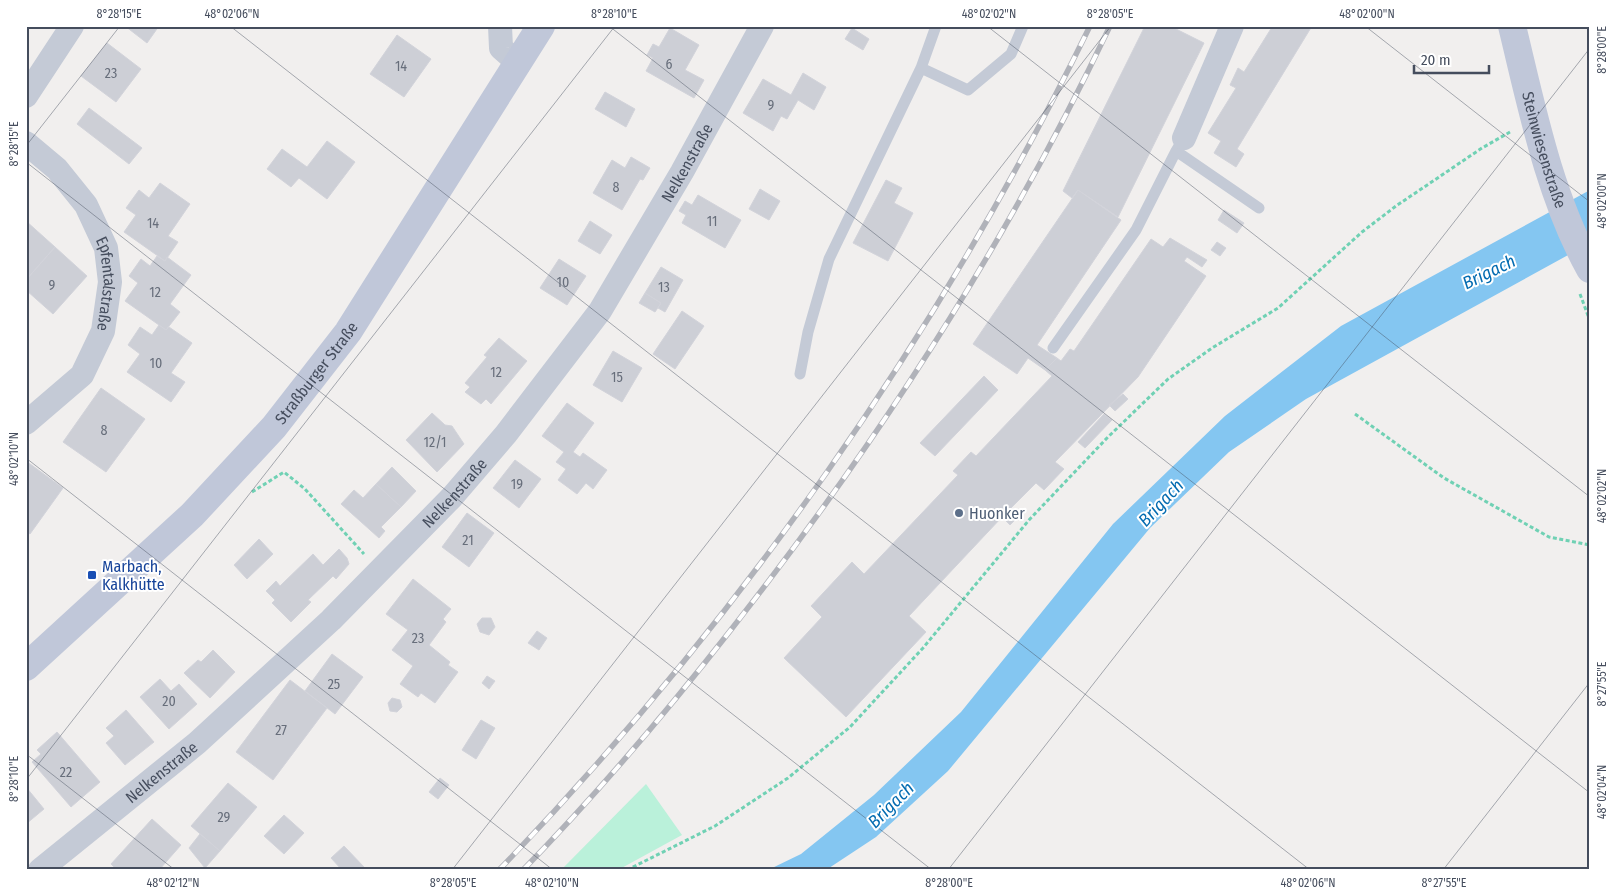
<svg xmlns="http://www.w3.org/2000/svg" width="1616" height="896" viewBox="0 0 1616 896" font-family="'Fira Sans Condensed',sans-serif">
<rect width="100%" height="100%" fill="#f1efee"/>
<path fill="#baf1da" d="M646,784L682,835L618,870H561Z"/>
<path fill="#84c6f1" d="M1590,190V243L1306,399L1229,452L1150,528L948,771L876,837L826,870H768L801,854L874,795L961,712L1113,524L1225,416L1341,326Z"/>
<path fill="#cdcfd6" stroke="#d2d3da" d="M125,26H159L147,43Z
M1145,26H1170L1204,43L1118,217L1078,190L1072,198L1063,191Z
M1271,26H1312L1237,149L1244,154L1236,167L1214,153L1221,141L1208,133L1236,88L1230,85L1238,68L1244,72L1272,27Z
M670,28L699,45L685,70L704,80L694,98L646,71L653,58L647,55L653,44L659,47Z
M852,28L869,39L863,50L845,39Z
M397,35L431,59L404,97L370,74Z
M107,43L141,69L116,102L81,76Z
M803,73L826,87L814,110L798,100L787,119L781,116L773,131L743,113L763,79L791,95Z
M605,92L635,109L626,127L595,109Z
M89,108L142,148L129,164L77,124Z
M327,141L355,162L327,199L299,178L291,187L267,169L282,149L307,167Z
M631,157L650,168L643,180L640,179L622,210L593,193L612,160L625,168Z
M886,180L902,188L894,203L913,213L888,261L853,243Z
M160,183L190,204L168,236L178,242L165,261L124,232L136,215L126,208L139,190L149,198Z
M760,189L780,201L769,220L749,209Z
M1078,190L1121,220L1037,345L1057,358L1045,370L1028,358L1017,374L973,344Z
M698,195L741,220L725,248L682,223L686,215L679,211L685,201L692,205Z
M1224,210L1244,223L1237,233L1218,220Z
M26,221L55,247L26,280Z
M590,221L612,235L600,254L578,241Z
M1170,238L1207,260L1202,267L1187,257L1184,261L1206,276L1138,377L1055,462L1064,469L1044,490L1036,483L1011,508L1019,516L1010,525L1002,517L909,616L926,632L846,717L784,658L822,617L811,606L852,562L864,574L958,475L953,471L971,452L976,456L1052,376L1045,370L1057,358L1061,361L1070,349L1074,351L1151,239L1163,247Z
M1217,242L1226,248L1220,256L1211,250Z
M55,247L87,276L53,314L26,290V280Z
M157,256L165,261L167,257L191,275L170,304L180,312L166,330L125,301L138,283L129,276L141,259L150,266Z
M559,259L586,276L567,305L540,288Z
M661,267L683,280L665,312L658,308L661,303L645,293Z
M645,293L661,303L655,312L639,303Z
M682,311L704,326L675,369L653,354Z
M159,325L166,330L169,327L192,343L171,373L185,382L171,402L127,372L140,354L128,345L140,327L152,335Z
M499,338L527,361L491,404L486,399L481,404L465,392L470,387L465,383L487,357L484,355Z
M613,351L642,368L622,402L593,385Z
M984,376L998,390L935,456L920,443Z
M101,388L145,419L106,472L63,442Z
M1123,394L1128,399L1115,411L1109,405Z
M567,403L594,423L573,452L580,457L583,453L607,470L593,489L586,483L577,494L558,480L566,469L556,462L564,452L542,436Z
M432,413L445,425L452,426L464,444L437,472L406,440Z
M1104,414L1112,420L1085,448L1078,442Z
M515,460L541,479L519,508L493,488Z
M26,461L63,488L30,534L26,531Z
M392,467L416,491L401,507L376,484Z
M376,484L401,507L381,527L385,531L379,538L341,504L354,490L363,498Z
M467,513L494,533L469,567L442,547Z
M259,539L273,554L247,579L234,565Z
M339,549L347,558L349,564L336,579L333,576L308,600L311,602L291,622L272,603L275,600L266,591L276,581L280,586L313,554L323,565Z
M413,579L451,609L443,619L446,622L429,645L450,662L448,665L458,672L435,703L421,693L418,697L400,684L413,666L392,650L408,630L386,614Z
M482,618H491L495,627L489,635L480,632L477,624Z
M537,631L547,638L539,650L528,643Z
M213,650L235,672L210,698L184,673L198,660L201,662Z
M332,654L363,677L335,714L305,691Z
M487,676L495,681L489,689L482,683Z
M160,679L171,691L179,684L197,704L169,729L140,697Z
M290,680L327,708L273,780L236,752Z
M392,698L400,700L402,707L397,712L390,711L388,703Z
M126,710L154,742L125,765L106,743L114,736L106,728Z
M481,720L495,728L476,759L462,750Z
M57,732L100,782L71,807L32,762L41,754L37,750Z
M440,778L449,785L438,799L429,792Z
M228,783L257,807L220,851L191,826Z
M26,787L44,809L26,824Z
M284,815L304,833L284,854L264,836Z
M152,819L181,845L159,870H117L111,864Z
M200,834L220,851L205,868L189,848Z
M344,846L364,867L361,870H342L331,858Z"/>
<g fill="none" stroke-linecap="round" stroke-linejoin="round">
<path stroke="#70d1b4" stroke-width="3" stroke-dasharray="4 2.5" stroke-linecap="butt" d="M1580,294L1590,321
M1355,414L1444,478L1549,537L1590,545
M252,492L284,472L305,489L364,554
M627,870L715,826L788,778L850,727L923,648L1029,520L1107,438L1168,379L1212,348L1278,308L1362,232L1396,206L1482,148L1510,132"/>
<path stroke="#c4cad6" stroke-width="11" d="M921,68L936,26
M1179,146L1176,151L1259,208
M1053,348L1136,230L1176,151
M800,374L808,332L829,259L921,68L968,90L1011,54L1023,26"/>
<g stroke="#c4cad6" stroke-width="24">
<path d="M500,26L501,48L519,64"/>
<path d="M26,96L72,26"/>
<path d="M1184,138L1232,26"/>
<path id="s1" d="M26,143L57,169L86,205L106,248L110,282L103,331L82,375L26,423"/>
<path id="s2" d="M40,870L197,743L331,620L452,497L506,434L600,311L682,172L762,26"/>
</g>
<g stroke="#c0c7d9" stroke-width="28">
<path id="s3" d="M1512,26C1532,108 1549,195 1590,269"/>
<path id="s4" d="M26,667L192,515L274,427L348,332L541,26"/>
</g>
<g stroke="#b0b2b9" stroke-width="5.5">
<path id="rail" d="M499,870C738,622 939,336 1090,26
M523,870C597,794 665,714 730,631C877,444 1008,241 1110,26"/>
</g>
<use href="#rail" stroke="#fff" stroke-width="4" stroke-dasharray="11" stroke-linecap="butt"/>
</g>
<path fill="none" stroke="#454d5d" stroke-width="1" stroke-opacity="0.45" d="M230,26L1310,870M609,26L1590,793M987,26L1590,497M1365,26L1590,202M26,146L120,26M26,162L932,870M26,458L553,870M26,754L175,870M26,780L615,26M452,870L1111,26M948,870L1590,48M1443,870L1590,682"/>
<circle fill="#5c6f8a" stroke="#fff" stroke-width="2" cx="959" cy="513" r="5"/>
<rect fill="#1a4fb4" stroke="#fff" stroke-width="2" x="87" y="570" width="10" height="10" rx="2.5"/>
<g text-anchor="middle" dominant-baseline="central" stroke-width="4" stroke-linejoin="round" paint-order="stroke">
<g font-size="14" fill="#676e7b">
<text x="669" y="64">6</text>
<text x="401" y="66">14</text>
<text x="111" y="73">23</text>
<text x="771" y="105">9</text>
<text x="616" y="187">8</text>
<text x="712" y="221">11</text>
<text x="153" y="223">14</text>
<text x="563" y="282">10</text>
<text x="52" y="285">9</text>
<text x="664" y="287">13</text>
<text x="155" y="292">12</text>
<text x="156" y="363">10</text>
<text x="496" y="372">12</text>
<text x="617" y="377">15</text>
<text x="104" y="430">8</text>
<text x="435" y="442">12/1</text>
<text x="517" y="484">19</text>
<text x="468" y="540">21</text>
<text x="418" y="638">23</text>
<text x="334" y="684">25</text>
<text x="169" y="701">20</text>
<text x="281" y="730">27</text>
<text x="66" y="772">22</text>
<text x="224" y="817">29</text>
</g>
<g font-size="16" fill="#454d5d" stroke="#fff">
<text stroke="none"><textPath href="#s3" startOffset="128">Steinwiesenstraße</textPath></text>
<text stroke="none"><textPath href="#s2" startOffset="966">Nelkenstraße</textPath></text>
<text stroke="none"><textPath href="#s1" startOffset="170">Epfentalstraße</textPath></text>
<text stroke="none"><textPath href="#s4" startOffset="414">Straßburger Straße</textPath></text>
<text stroke="none"><textPath href="#s2" startOffset="561">Nelkenstraße</textPath></text>
<text stroke="none"><textPath href="#s2" startOffset="156">Nelkenstraße</textPath></text>
</g>
<g font-size="16" fill="#4e5e75" stroke="#fff" text-anchor="start">
<text x="969" y="513">Huonker</text>
</g>
<g font-size="16" fill="#164399" stroke="#fff" text-anchor="start">
<text x="102" y="566">Marbach,<tspan x="102" dy="18">Kalkhütte</tspan></text>
</g>
<g font-size="18" font-style="italic" fill="#046cb1" stroke="#fff">
<text transform="translate(1489 272) rotate(-26)">Brigach</text>
<text transform="translate(1161 503) rotate(-47)">Brigach</text>
<text transform="translate(891 805) rotate(-45)">Brigach</text>
</g>
</g>
<rect width="1616" height="896" fill="none" stroke="#ffffff" stroke-width="55"/>
<path d="M1414 65v8h75v-8" fill="none" stroke="#454d5d" stroke-width="2.5"/>
<text x="1421" y="65" font-size="15" fill="#454d5d" stroke="#ffffff" stroke-width="4" paint-order="stroke">20 m</text>
<rect x="28" y="28" width="1560" height="840" fill="none" stroke="#454d5d" stroke-width="2"/>
<g font-size="12" text-anchor="middle" fill="#454d5d">
<text x="119" y="18">8°28'15"E</text>
<text x="232" y="18">48°02'06"N</text>
<text x="614" y="18">8°28'10"E</text>
<text x="989" y="18">48°02'02"N</text>
<text x="1110" y="18">8°28'05"E</text>
<text x="1367" y="18">48°02'00"N</text>
<text transform="translate(1602 50) rotate(-90)" y="4">8°28'00"E</text>
<text transform="translate(14 144) rotate(-90)" y="4">8°28'15"E</text>
<text transform="translate(1602 201) rotate(-90)" y="4">48°02'00"N</text>
<text transform="translate(14 459) rotate(-90)" y="4">48°02'10"N</text>
<text transform="translate(1602 496) rotate(-90)" y="4">48°02'02"N</text>
<text transform="translate(1602 684) rotate(-90)" y="4">8°27'55"E</text>
<text transform="translate(14 779) rotate(-90)" y="4">8°28'10"E</text>
<text transform="translate(1602 792) rotate(-90)" y="4">48°02'04"N</text>
<text x="173" y="887">48°02'12"N</text>
<text x="453" y="887">8°28'05"E</text>
<text x="552" y="887">48°02'10"N</text>
<text x="949" y="887">8°28'00"E</text>
<text x="1308" y="887">48°02'06"N</text>
<text x="1444" y="887">8°27'55"E</text>
</g>
</svg>
